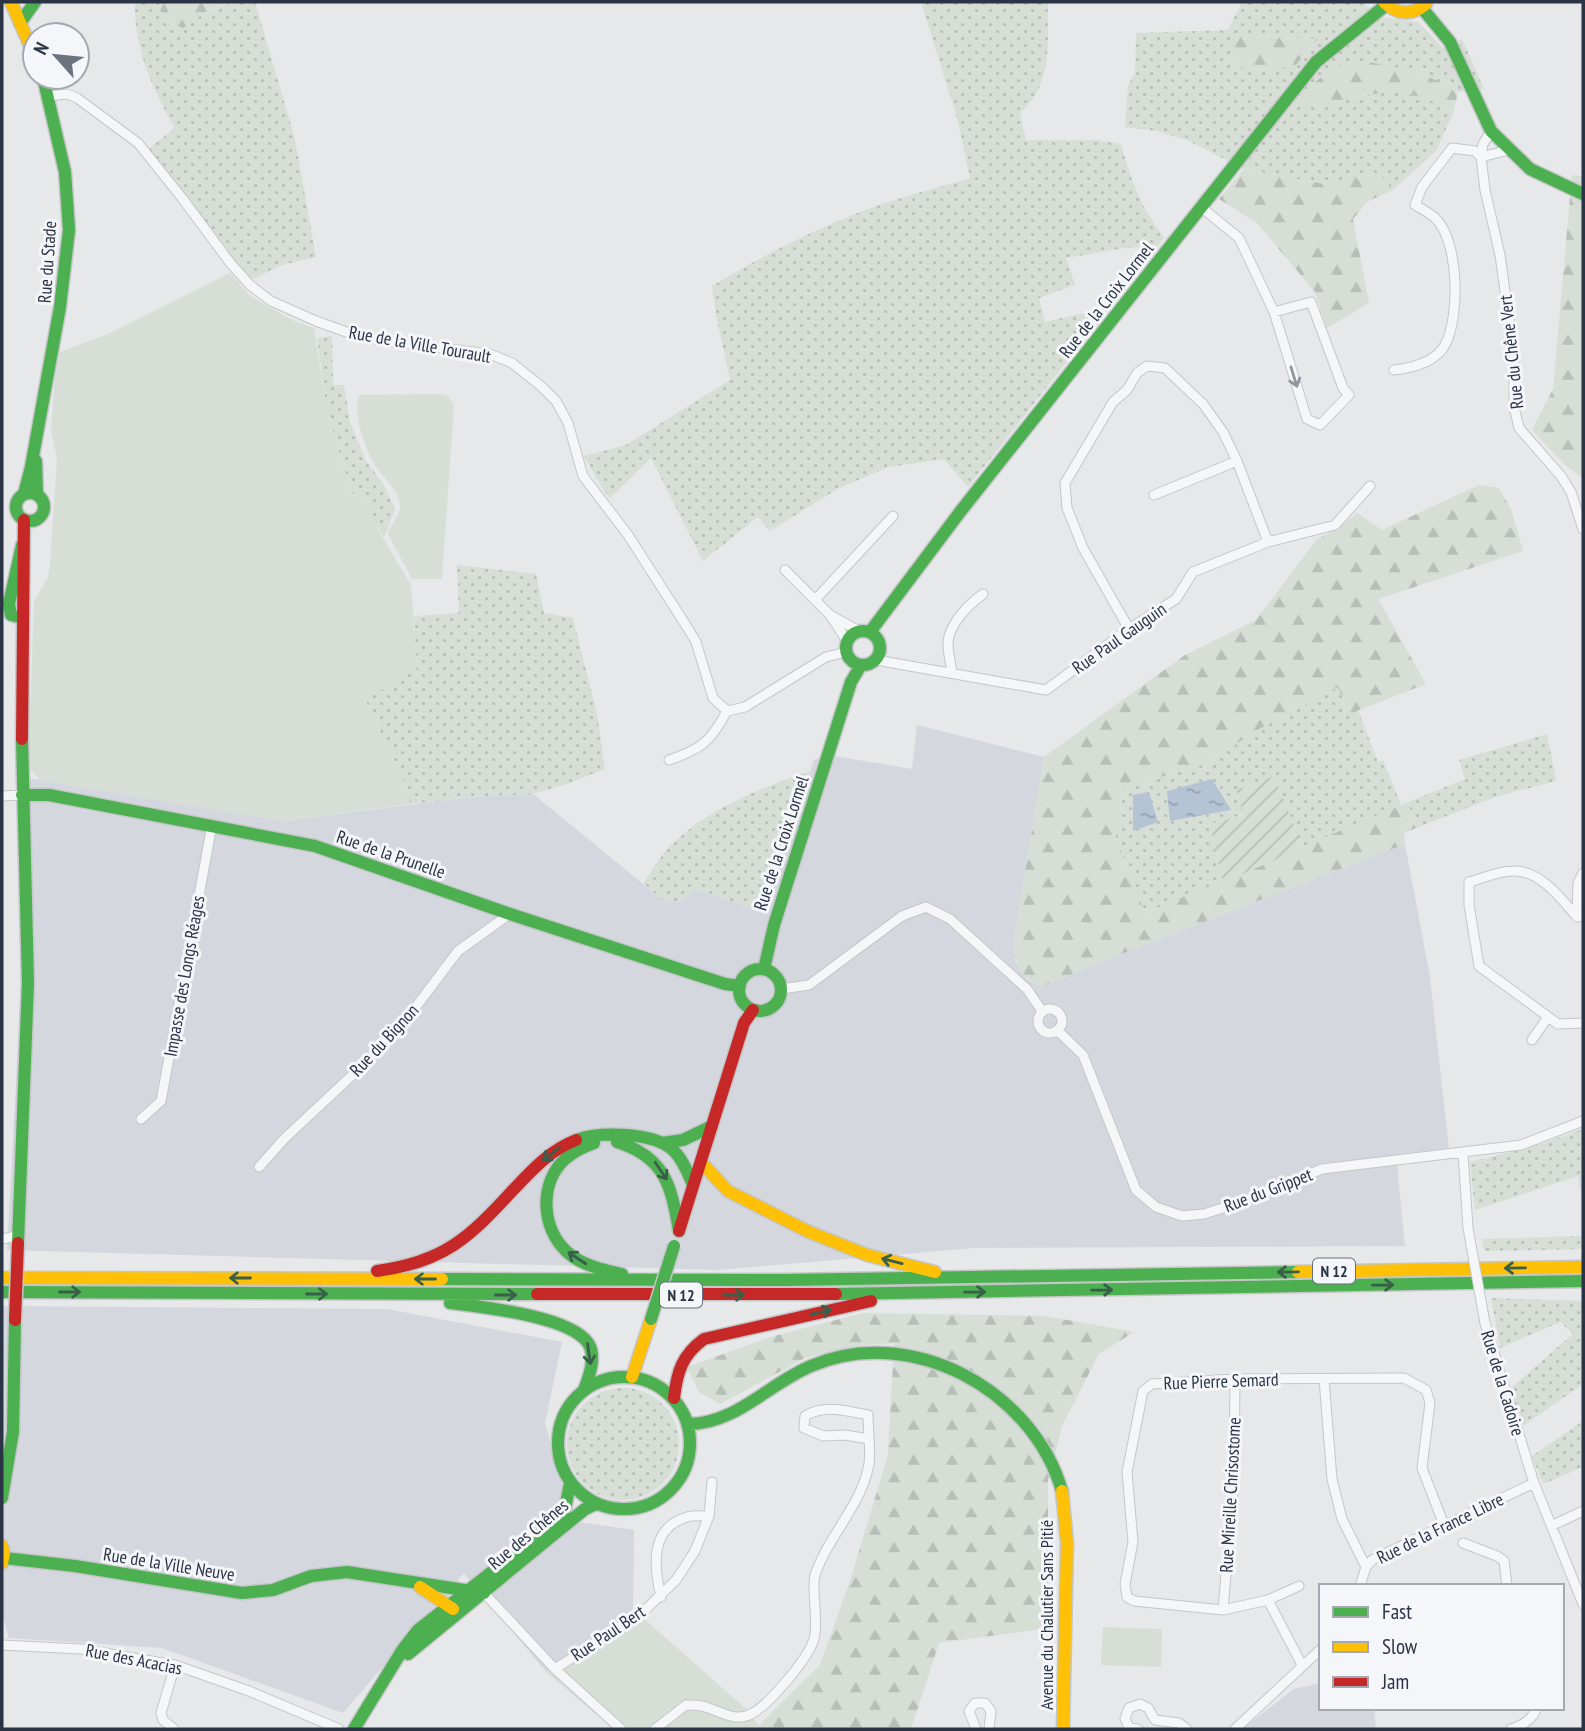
<svg xmlns="http://www.w3.org/2000/svg" width="1585" height="1731" viewBox="0 0 1585 1731" font-family="'PT Sans Narrow',sans-serif">
<defs>
<pattern id="grass-dots" width="8" height="8" patternUnits="userSpaceOnUse" patternTransform="scale(1.75)"><rect width="8" height="8" fill="#d6ded6"/><path d="M2 2h.1M6 6h.1" fill="none" stroke="#b8bfb9" stroke-width="1.8" stroke-linecap="round"/></pattern>
<pattern id="forest-firs" width="22" height="20" patternUnits="userSpaceOnUse" patternTransform="scale(1.75)"><rect width="22" height="20" fill="#d6ded6"/><path d="M5 1l3.5 6h-7zM16 11l3.5 6h-7z" fill="#b8bfb9"/></pattern>
<pattern id="garden-furrows" width="10" height="10" patternUnits="userSpaceOnUse" patternTransform="scale(1.75)"><rect width="10" height="10" fill="#d6ded6"/><path d="M-1 1l2-2M0 10L10 0M9 11l2-2" fill="none" stroke="#b8bfb9"/></pattern>
<pattern id="water-ripples" width="26" height="14" patternUnits="userSpaceOnUse" patternTransform="scale(1.75)"><rect width="26" height="14" fill="#b4c4d5"/><path d="M2 4q2-2 4 0t4 0M15 11q2-2 4 0t4 0" fill="none" stroke="#93a0af"/></pattern>
</defs>
<rect width="100%" height="100%" fill="#e6e8ea"/>
<path fill="#d4d7dd" d="M917,725L1044,757L1013,946L1016,962L1027,979L1042,987L1098,963L1405,844L1430,977L1449,1149L1396,1154L1405,1246L974,1248L719,1270L7,1250L21,987L16,776L284,821L470,797L533,794L663,900L680,902L696,889L765,913L814,760L828,755L912,769Z
M4,1306L387,1309L562,1342L545,1423L572,1521L634,1530L633,1609L546,1672L464,1573L343,1713L162,1648L9,1638L2,1613V1308Z
M1321,1683V1708H1374L1376,1729H1242L1294,1689Z"/>
<path fill="url(#grass-dots)" fill-rule="evenodd" d="M135,2H164L160,12L169,23L182,28C211,8 220,2 255,2L295,139L316,257L282,265L253,279L239,267L148,149L175,128C152,88 134,49 135,2Z
M921,2H1048C1047,43 1054,83 1020,113L1026,140H1097L1121,144C1131,181 1141,207 1164,238L1157,246L1125,248L1066,258L1075,285L1039,298L1045,322L1110,307L968,487L944,459L889,467L839,488L770,531L758,517L703,561L651,458L610,498L602,488L584,456L626,445L730,380L716,315L712,286C767,253 822,225 882,204C911,194 941,187 970,178L957,118Z
M1242,2H1364L1365,5L1386,18L1418,22L1443,48L1462,39L1484,89L1458,92L1420,72L1327,106C1359,96 1397,84 1429,99C1438,103 1445,109 1453,113L1436,151L1393,190L1379,174L1324,184L1244,169L1189,141L1157,131L1125,127L1128,86L1135,72L1136,33L1228,30ZM1237,35L1317,39L1318,40L1295,66L1249,70L1230,61Z
M332,336L333,385H344L350,422L366,461L384,485L395,509L384,537L371,518L364,488L352,494L327,411L317,338Z
M457,565L536,574L544,613L573,618L597,714L605,769L567,784L533,794L470,797L410,804V796L365,699L417,668L414,616L459,613Z
M1339,686L1349,713L1358,710L1378,762L1383,760L1401,805L1303,848L1274,776L1237,790L1245,814L1209,825L1223,882L1145,913L1115,835L1124,788L1208,763L1252,733Z
M1547,734L1556,781L1495,797L1416,828L1408,802L1465,779L1459,760Z
M810,771L765,913L697,889L680,902L663,900L643,883C652,871 661,855 672,844C711,807 761,788 810,771Z
M1583,1129V1207L1578,1176L1475,1210L1470,1162L1535,1146Z
M1583,1236V1249L1484,1251L1482,1239Z
M1491,1298L1583,1301V1384L1524,1425L1510,1389L1573,1334L1560,1322L1500,1348Z
M567 1444a56 56 0 1 1 112 0a56 56 0 1 1-112 0Z
M1583,1421V1467L1543,1484L1532,1456Z"/>
<path fill="url(#forest-firs)" d="M164,2H230L210,9L183,28L169,23L160,11Z
M1237,35L1318,39L1295,66L1249,70L1230,61L1232,45Z
M1369,62L1420,72L1458,92L1453,113L1427,98L1394,92L1363,95L1327,106L1304,104L1306,91L1332,67Z
M1244,169L1324,184L1379,174L1393,190L1367,202L1353,219L1369,303L1327,328L1315,292L1256,222L1219,199Z
M1572,175L1583,176V478L1565,465L1532,430L1553,389Z
M1479,485L1499,488L1511,509L1523,551L1378,599L1426,684L1349,714L1338,687L1252,733L1208,763L1124,788L1115,835L1145,913L1408,802L1416,828L1404,833L1405,844L1098,963L1042,987C1022,977 1017,968 1013,946L1044,757L1185,655L1256,620L1317,539L1337,529L1357,513L1382,530Z
M863,1313L1045,1316L1134,1332L1099,1354L1062,1426L1048,1480V1628L939,1643L911,1729H755L820,1665L850,1581L888,1455L894,1343L860,1345L805,1358L720,1404L699,1392L687,1367L770,1337Z"/>
<path fill="#d6ded6" d="M230,273L250,296L294,321L314,328L327,411L352,494L364,487L371,518L411,585L417,668L365,700L410,796V804L284,821L40,780L28,767L34,601L48,577L50,564L57,460L51,429L55,377L60,352L108,334Z
M438,394L448,396L454,405L442,579H412L388,534C390,526 398,517 400,509C402,493 384,478 376,467C367,454 350,408 360,395Z
M633,1609L745,1708L759,1725L755,1729H613L546,1672Z
M1103,1627L1162,1629L1161,1667L1101,1665Z"/>
<path fill="url(#garden-furrows)" d="M1274,776L1303,848L1223,882L1209,824L1244,815L1236,790Z"/>
<path fill="url(#water-ripples)" d="M1212,779L1231,810L1170,821L1167,791Z
M1149,792L1158,822L1133,831V795Z"/>
<g fill="none" stroke-linecap="round" stroke-linejoin="round">
<g stroke="#c4c6c8" stroke-width="11">
<path id="street" d="M48,96L67,94L77,98L138,143L182,198L231,264L250,285L271,301L316,321L349,333L378,340L490,354L512,363L542,387L556,401L568,423L583,476L628,535L687,627L696,642L713,698L727,711L745,707L826,657L846,652
M1491,131L1483,144L1481,157L1485,190L1500,255L1514,356V407L1519,428L1561,476L1571,492L1583,529
M1481,157L1509,150
M1201,207L1239,238L1274,312L1307,419L1320,425L1349,395L1343,388L1311,302L1274,312
M1394,370C1412,368 1435,363 1445,345C1460,317 1459,244 1437,220C1432,214 1422,209 1415,205L1422,187L1452,148L1475,151L1481,157
M1154,495L1237,461L1268,542
M785,570L830,615
M815,600L893,516
M1129,629L1083,548L1067,508L1065,483L1113,402L1127,390L1137,373L1147,366L1165,368L1203,404L1223,432L1237,461
M847,641L830,615L859,631
M876,660L1046,690L1129,629L1176,599L1193,572L1268,542L1335,525L1370,486
M952,673C951,663 948,654 948,644C948,625 968,605 983,594
M669,760C702,749 711,741 727,711
M2,796L22,795
M1583,916L1577,917C1561,898 1539,869 1512,871C1498,871 1482,879 1469,882V905L1479,966L1558,1024L1583,1023
M1577,917L1578,883L1583,873
M781,989L809,985L902,916L926,907L950,919L1027,989L1042,1011
M1038 1021a12 12 0 1 1 24 0a12 12 0 1 1-24 0Z
M1057,1030L1083,1055L1136,1190L1156,1207L1182,1216L1204,1214L1244,1201L1322,1169L1521,1145L1583,1121
M1532,1040L1548,1017
M141,1119L161,1101L212,825
M1463,1153L1468,1228
M259,1167L285,1138L361,1067L403,1024L458,951L504,918L507,913
M2,1239L17,1236
M1485,1323L1534,1483L1583,1604
M1324,1379L1332,1479L1342,1519L1366,1567
M1551,1526L1583,1511
M1463,1543L1497,1556L1504,1561L1507,1586
M1299,1586L1268,1600L1302,1665
M1360,1586L1366,1567L1372,1560L1534,1483
M484,1593L555,1669L621,1729
M661,1597C654,1568 649,1528 687,1517C693,1515 702,1516 709,1516
M1268,1600L1223,1610L1134,1601L1127,1597L1125,1584L1133,1542L1127,1472L1143,1391L1152,1384L1235,1379L1404,1378L1426,1390L1430,1403L1422,1468L1444,1525
M1223,1610L1234,1479L1235,1379
M2,1645L81,1649L175,1665L249,1691L339,1729
M555,1669L643,1612L676,1580L695,1551L709,1516L712,1482
M174,1729L163,1720L161,1713L175,1665
M655,1729L686,1705C691,1705 697,1705 702,1706C720,1710 734,1724 753,1713C770,1703 808,1659 814,1639C819,1622 811,1589 815,1575C828,1536 862,1505 869,1464C871,1448 868,1431 868,1415C846,1411 825,1404 805,1416L804,1428L823,1436L845,1435L869,1439
M976,1729L969,1711L975,1703H985L991,1711L989,1729
M1138,1729L1129,1728L1125,1718L1129,1708L1140,1704L1148,1708L1155,1720L1179,1723L1187,1729
M1235,1729L1321,1649
M1511,1729C1523,1725 1532,1720 1537,1708"/>
</g>
<g stroke="#c4c6c8" stroke-width="15">
<path id="fast" d="M1422,8L1450,42L1491,131L1530,169L1583,194
M20,23L35,2
M36,461L37,495
M16 507a14 14 0 1 1 28 0a14 14 0 1 1-28 0Z
M24,494L31,467L60,307L69,230L65,172L43,77
M22,545L9,604L11,615L23,618
M846 648a17 17 0 1 1 34 0a17 17 0 1 1-34 0Z
M870,632L960,512L1316,62L1386,5
M22,795H49L315,846L507,913L725,984L740,986
M764,969L774,925L851,682L861,665
M739 990a21 21 0 1 1 42 0a21 21 0 1 1-42 0Z
M576,1140C600,1131 655,1132 674,1151C683,1160 688,1173 693,1185
M617,1142C665,1157 671,1185 679,1231
M594,1143C583,1147 574,1151 565,1159C539,1183 541,1228 567,1252C581,1265 603,1270 622,1274
M662,1143L683,1140L712,1126
M18,1243L28,983L22,739
M442,1279L785,1280L1298,1272
M2,1292L537,1294
M836,1294L1583,1281
M450,1303C482,1307 570,1316 588,1343C597,1356 589,1377 584,1390
M558 1443a66 66 0 1 1 132 0a66 66 0 1 1-132 0Z
M688,1424C736,1424 768,1384 811,1366C911,1323 1033,1390 1062,1491
M2,1498L13,1432L15,1320
M4,1558L75,1566L242,1593L273,1590L311,1576L347,1572L484,1593
M408,1654L585,1509L596,1504
M354,1729L403,1649L418,1630L564,1515L570,1483"/>
</g>
<g stroke="#c4c6c8" stroke-width="15">
<path id="slow" d="M11,2L35,57
M1384,2C1397,15 1412,16 1426,4
M701,1162L728,1191L809,1232L867,1255L935,1272
M1298,1272L1583,1267
M2,1278L442,1279
M632,1377L651,1319
M1062,1491L1067,1543L1063,1729
M2,1546L4,1553L2,1563
M420,1587L453,1609"/>
</g>
<g stroke="#c4c6c8" stroke-width="15">
<path id="jam" d="M22,739L24,520
M679,1231L744,1023L753,1010
M377,1271C444,1262 469,1238 513,1190C532,1170 550,1150 576,1140
M537,1294H836
M674,1398C677,1372 682,1355 704,1339L871,1301"/>
</g>
<use href="#street" stroke="#f5f6f7" stroke-width="9"/>
<use href="#fast" stroke="#4caf50" stroke-width="12"/>
<use href="#slow" stroke="#ffc107" stroke-width="12"/>
<use href="#jam" stroke="#c62828" stroke-width="12"/>
<g stroke="#c4c6c8" stroke-width="11" stroke-linecap="butt">
<path id="street-bridge" d="M1468,1228L1485,1323"/>
</g>
<g stroke="#c4c6c8" stroke-width="15" stroke-linecap="butt">
<path id="fast-bridge" d="M651,1319L674,1246"/>
</g>
<g stroke="#c4c6c8" stroke-width="15" stroke-linecap="butt">
<path id="jam-bridge" d="M15,1320L18,1243"/>
</g>
<use href="#street-bridge" stroke="#f5f6f7" stroke-width="9"/>
<use href="#fast-bridge" stroke="#4caf50" stroke-width="12"/>
<use href="#jam-bridge" stroke="#c62828" stroke-width="12"/>
</g>
<defs><path id="oneway-shaft" d="M-6 0H5M1.5-3L5.5 0L1.5 3" fill="none" stroke-width="1.6" stroke-linecap="round" stroke-linejoin="round" transform="scale(1.75)"/></defs>
<use stroke="#90959e" href="#oneway-shaft" transform="translate(1294 377) rotate(73)"/>
<g stroke="#375f49">
<use href="#oneway-shaft" transform="translate(551 1154) rotate(143)"/>
<use href="#oneway-shaft" transform="translate(661 1171) rotate(56)"/>
<use href="#oneway-shaft" transform="translate(577 1258) rotate(-147)"/>
<use href="#oneway-shaft" transform="translate(892 1261) rotate(-166)"/>
<use href="#oneway-shaft" transform="translate(1515 1268) rotate(179)"/>
<use href="#oneway-shaft" transform="translate(1288 1272) rotate(179)"/>
<use href="#oneway-shaft" transform="translate(240 1278) rotate(-180)"/>
<use href="#oneway-shaft" transform="translate(425 1279) rotate(-180)"/>
<use href="#oneway-shaft" transform="translate(1383 1285) rotate(-1)"/>
<use href="#oneway-shaft" transform="translate(1102 1290) rotate(-1)"/>
<use href="#oneway-shaft" transform="translate(70 1292)"/>
<use href="#oneway-shaft" transform="translate(975 1292) rotate(-1)"/>
<use href="#oneway-shaft" transform="translate(317 1294)"/>
<use href="#oneway-shaft" transform="translate(506 1295)"/>
<use href="#oneway-shaft" transform="translate(734 1295)"/>
<use href="#oneway-shaft" transform="translate(821 1312) rotate(-13)"/>
<use href="#oneway-shaft" transform="translate(589 1354) rotate(82)"/>
</g>
<g text-anchor="middle" dominant-baseline="central" stroke-width="6" stroke-linejoin="round" paint-order="stroke">
<g fill="#f4f6f9" stroke="#676e7b" stroke-width="2">
<rect x="1313" y="1258.5" width="42" height="25" rx="5"/>
<rect x="660" y="1282.5" width="42" height="25" rx="5"/>
</g>
<g font-size="16" font-weight="bold" fill="#2b3445">
<text x="1334" y="1271">N 12</text>
<text x="681" y="1295">N 12</text>
</g>
<g font-size="18" fill="#2b3445" stroke="#f4f6f9">
<text transform="translate(47 262) rotate(-86)">Rue du Stade</text>
<text transform="translate(1106 300) rotate(-52)">Rue de la Croix Lormel</text>
<text transform="translate(420 344) rotate(10)">Rue de la Ville Tourault</text>
<text transform="translate(1511 352) rotate(-96)">Rue du Chêne Vert</text>
<text transform="translate(1119 638) rotate(-35)">Rue Paul Gauguin</text>
<text transform="translate(781 843) rotate(-72)">Rue de la Croix Lormel</text>
<text transform="translate(391 854) rotate(19)">Rue de la Prunelle</text>
<text transform="translate(184 976) rotate(-80)">Impasse des Longs Réages</text>
<text transform="translate(384 1040) rotate(-47)">Rue du Bignon</text>
<text transform="translate(1268 1190) rotate(-21)">Rue du Grippet</text>
<text transform="translate(1221 1381) rotate(-2)">Rue Pierre Semard</text>
<text transform="translate(1503 1383) rotate(73)">Rue de la Cadoire</text>
<text transform="translate(1230 1495) rotate(-87)">Rue Mireille Chrisostome</text>
<text transform="translate(1440 1528) rotate(-26)">Rue de la France Libre</text>
<text transform="translate(528 1534) rotate(-40)">Rue des Chênes</text>
<text transform="translate(169 1564) rotate(9)">Rue de la Ville Neuve</text>
<text transform="translate(1046 1615) rotate(-90)">Avenue du Chalutier Sans Pitié</text>
<text transform="translate(608 1633) rotate(-34)">Rue Paul Bert</text>
<text transform="translate(134 1659) rotate(11)">Rue des Acacias</text>
</g>
</g>
<rect width="1585" height="1731" fill="none" stroke="#2b3445" stroke-width="7"/>
<rect x="1319" y="1584" width="245" height="126" fill="#f4f6f9" stroke="#a4a8b1" stroke-width="2"/>
<rect x="1333" y="1607" width="35" height="10" fill="#4caf50" stroke="#a4a8b1" stroke-width="2"/>
<text x="1382" y="1619" font-size="21" fill="#2b3445">Fast</text>
<rect x="1333" y="1642" width="35" height="10" fill="#ffc107" stroke="#a4a8b1" stroke-width="2"/>
<text x="1382" y="1654" font-size="21" fill="#2b3445">Slow</text>
<rect x="1333" y="1677" width="35" height="10" fill="#c62828" stroke="#a4a8b1" stroke-width="2"/>
<text x="1382" y="1689" font-size="21" fill="#2b3445">Jam</text>
<g transform="translate(56 56) rotate(297)"><circle r="33" fill="#f4f6f9" stroke="#a4a8b1" stroke-width="2"/>
<path d="M0-5L12 26L0 18L-12 26Z" fill="#6c737f"/>
<text y="-10" font-size="19" font-weight="bold" text-anchor="middle" fill="#2b3445">N</text>
</g>
</svg>
